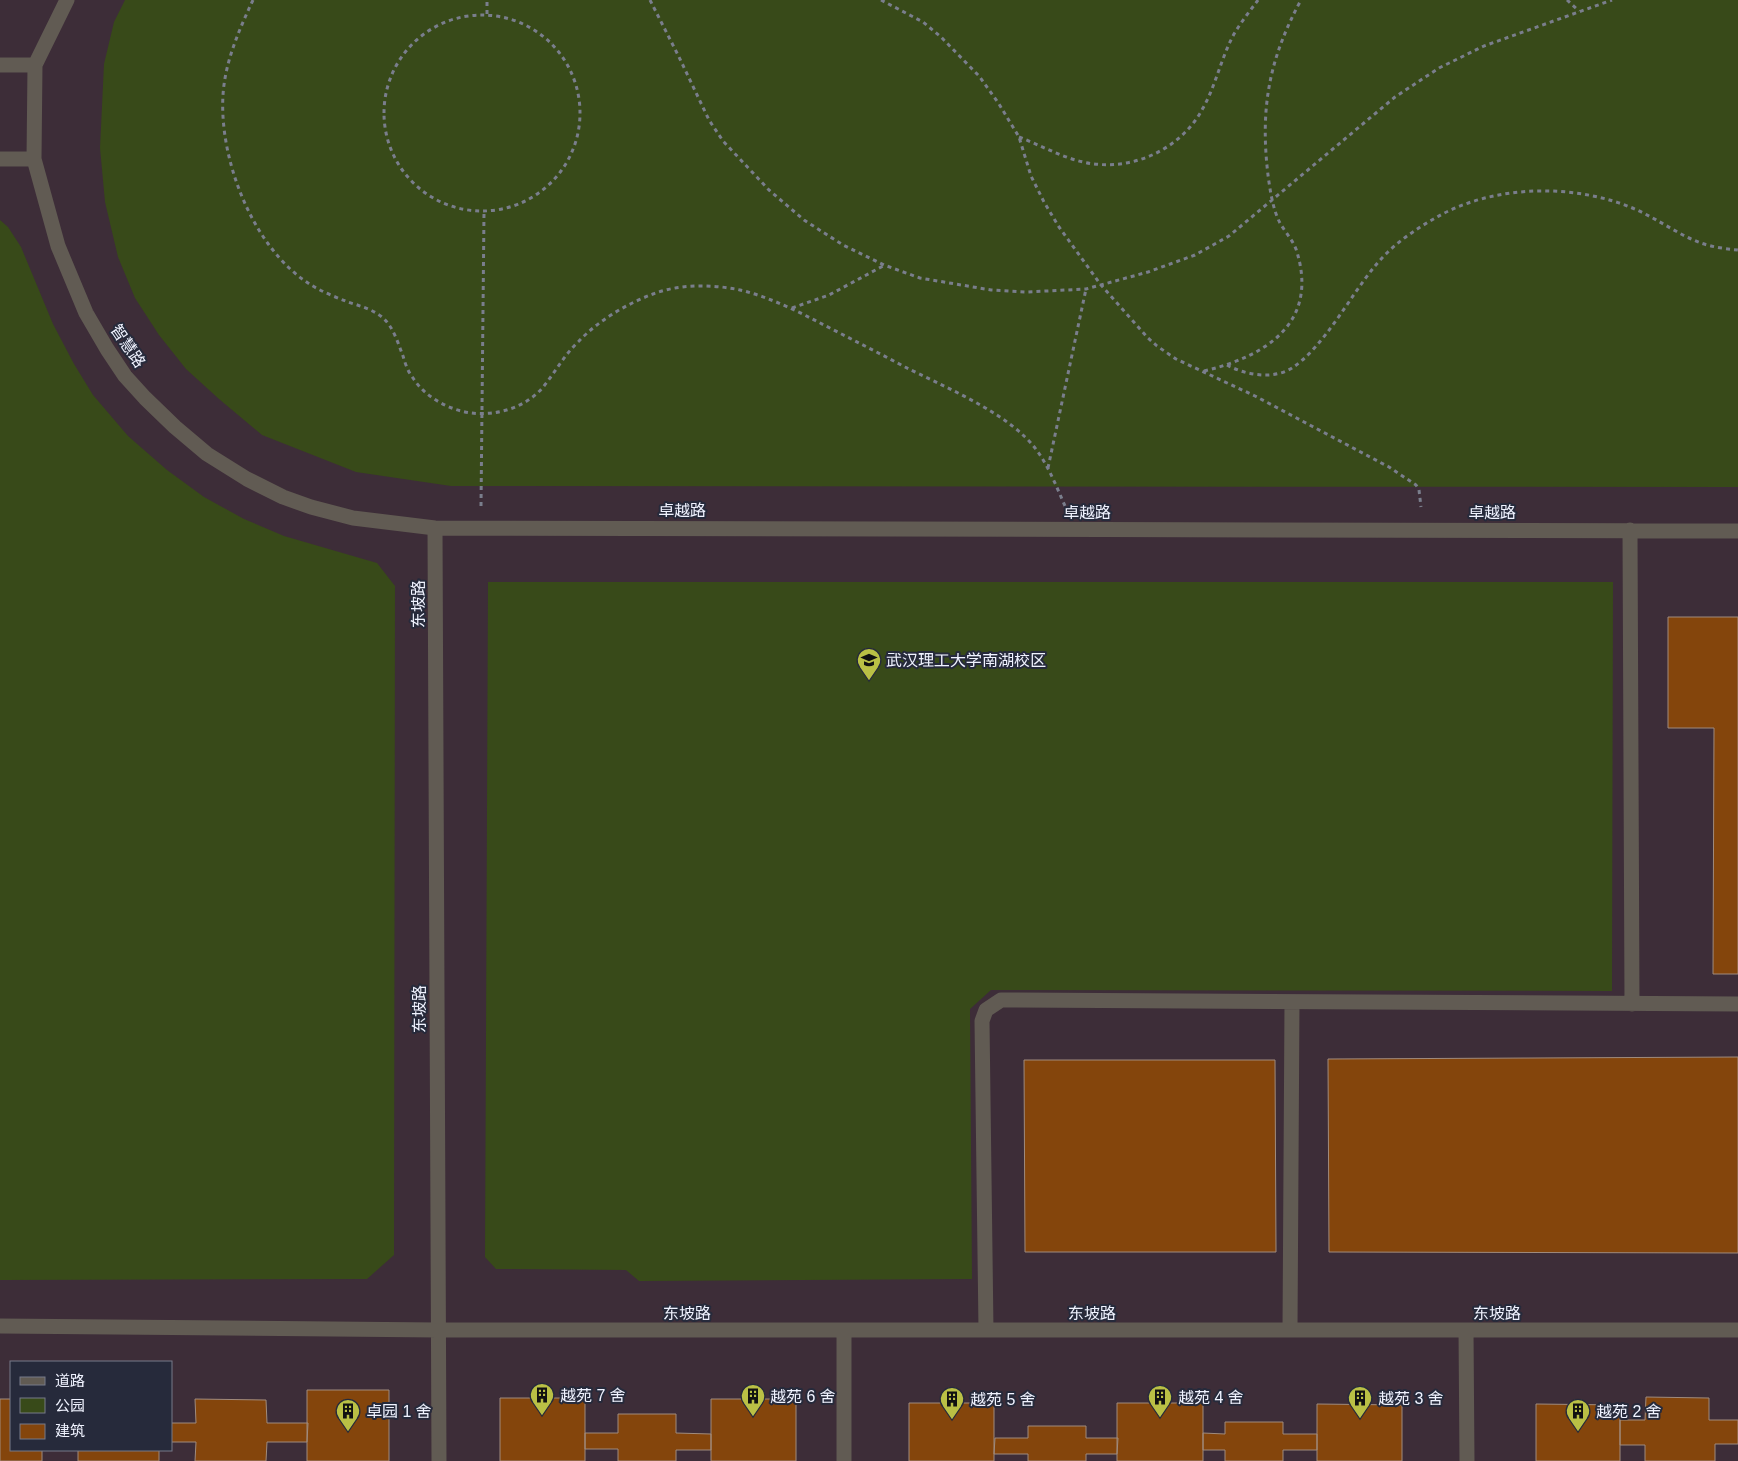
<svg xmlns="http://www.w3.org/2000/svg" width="1738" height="1461" viewBox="0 0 1738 1461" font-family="Arial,'Noto Sans SC',sans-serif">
<rect width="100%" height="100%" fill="#262a3b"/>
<path fill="#3d2d38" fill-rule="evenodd" d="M0,0H1738V1461H0ZM11,1362H171V1450H11Z"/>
<path fill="#384a19" d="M125,0H1738V487L451,486L356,472L262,435L219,399L186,369L159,335L135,298L118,257L105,202L100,148L104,64L114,22Z
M0,220L8,227L21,247L53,324L74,364L93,395L128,436L167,470L204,497L244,519L284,536L377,563L395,586L394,1255L367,1279L0,1280Z
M488,582H1613L1612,991L991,990L970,1009L972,1279L639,1281L626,1270L496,1269L485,1257Z"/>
<path fill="#84450c" stroke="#a08b7d" d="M1668,617H1738V974H1713L1714,728H1668Z
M1738,1057V1253L1329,1252L1328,1059Z
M1024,1060H1275L1276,1252H1025Z
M307,1390H389V1461H307Z
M1646,1397L1709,1398V1420H1738V1444H1715V1461H1645V1445H1620V1420H1645Z
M500,1398H585V1461H500Z
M0,1399H11V1450H42V1461H0Z
M195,1399L266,1400L267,1423H308L307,1442H267L266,1461H195L196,1442H171V1423H196Z
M711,1399H796V1461H711Z
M909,1403H994V1461H909Z
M1117,1403H1203V1461H1117Z
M1317,1404L1402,1405V1461H1317Z
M1536,1404L1620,1405V1461H1536Z
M618,1414H676V1433L711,1434V1450H676V1461H618V1449H585V1433H618Z
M1225,1422H1283V1434H1317V1450H1283V1461H1225V1450H1203V1433L1225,1434Z
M1028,1426H1086V1438H1118L1117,1454H1086V1461H1028V1454H994L995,1438H1028Z
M78,1450H159V1461H78Z"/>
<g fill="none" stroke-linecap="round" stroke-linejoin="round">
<path stroke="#7a7e8c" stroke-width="3" stroke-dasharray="4 4" stroke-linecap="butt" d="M253,0C239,30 225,62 223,95C219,160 253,247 308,283C320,291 335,297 348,302C360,306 372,309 382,317C393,326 398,343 403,356C405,363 408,372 413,378C425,397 449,410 471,413C498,416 527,407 544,386C556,371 565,354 579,341C598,321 626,304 653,294C679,284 712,284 740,290C770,297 799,312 826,326C853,340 879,353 905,367C941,385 995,408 1024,436C1044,454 1054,481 1065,506
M650,0L679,57L709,120L723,141L769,190L804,220L843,245L884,265L920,278L991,290L1026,292L1086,289L1148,272L1195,255L1229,236L1395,97L1439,68L1484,46L1612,0
M881,0L923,22L941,37L979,76L999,104L1019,137L1031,176L1044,202L1059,227L1101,285L1148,338L1157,346L1176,359L1255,396L1389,467L1416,485L1419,490L1421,507
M1567,0L1579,11
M487,14V0
M384 113a98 98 0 1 1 196 0a98 98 0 1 1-196 0Z
M1019,137C1040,145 1061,157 1083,162C1130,173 1181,150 1203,108C1216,85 1221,58 1234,34C1241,22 1250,11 1258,0
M792,308L829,295L883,266
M1227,365C1245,375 1273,380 1292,368C1324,347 1350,296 1375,266C1392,245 1414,230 1437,217C1495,184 1577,183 1637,210C1659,220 1679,235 1701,243C1712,247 1726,249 1738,250
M1204,371C1267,356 1320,322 1296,249C1292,239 1285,232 1280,223C1273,210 1270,190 1268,175C1260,108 1269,59 1301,0
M1048,468L1086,289
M481,506L484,212"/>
<path stroke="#615b53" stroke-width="15" d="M67,0L35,65L34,159L58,246L86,313L107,349L125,376L145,398L175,427L207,454L247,479L283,497L311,507L353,518L435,528L1738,531
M0,65H35
M0,159H34
M435,528L439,1461
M1630,530L1632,1004
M0,1326L438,1330H1738
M986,1330L982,1021L986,1010L1001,1000L1738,1004
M1290,1330L1292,1002
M1466,1330L1467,1461
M844,1461V1330"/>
</g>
<defs>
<g id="university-pin" transform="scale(1.25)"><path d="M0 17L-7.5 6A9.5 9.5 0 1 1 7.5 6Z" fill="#bac045" stroke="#262a3b"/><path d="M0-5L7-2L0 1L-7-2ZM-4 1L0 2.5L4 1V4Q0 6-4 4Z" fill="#111"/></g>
<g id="building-pin" transform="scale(1.25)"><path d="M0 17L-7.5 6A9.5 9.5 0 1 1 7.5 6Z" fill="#bac045" stroke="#262a3b"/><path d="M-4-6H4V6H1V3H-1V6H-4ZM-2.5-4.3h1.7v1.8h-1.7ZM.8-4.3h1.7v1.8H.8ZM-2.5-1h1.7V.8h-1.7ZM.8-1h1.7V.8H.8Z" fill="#111"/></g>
</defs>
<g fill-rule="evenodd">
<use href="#university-pin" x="869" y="660"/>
<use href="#building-pin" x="542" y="1395"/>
<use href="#building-pin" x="753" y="1396"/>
<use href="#building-pin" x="1160" y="1397"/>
<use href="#building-pin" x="1360" y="1398"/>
<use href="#building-pin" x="952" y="1399"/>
<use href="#building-pin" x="348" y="1411"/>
<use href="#building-pin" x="1578" y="1411"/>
</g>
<g text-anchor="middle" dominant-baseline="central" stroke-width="4" stroke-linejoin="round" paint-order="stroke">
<g font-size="16" fill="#f0f3ff" stroke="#262a3b">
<text transform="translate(128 346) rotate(56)">智慧路</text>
<text x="682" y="510">卓越路</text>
<text x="1087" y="512">卓越路</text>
<text x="1492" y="512">卓越路</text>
<text transform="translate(418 604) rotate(-90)">东坡路</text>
<text transform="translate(419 1009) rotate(-90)">东坡路</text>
<text x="687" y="1313">东坡路</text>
<text x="1092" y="1313">东坡路</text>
<text x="1497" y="1313">东坡路</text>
</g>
<g font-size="16" fill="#f0f3ff" stroke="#262a3b" text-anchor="start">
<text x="886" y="660">武汉理工大学南湖校区</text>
<text x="560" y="1395">越苑 7 舍</text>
<text x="770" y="1396">越苑 6 舍</text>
<text x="1178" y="1397">越苑 4 舍</text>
<text x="1378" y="1398">越苑 3 舍</text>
<text x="970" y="1399">越苑 5 舍</text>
<text x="366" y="1411">卓园 1 舍</text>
<text x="1596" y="1411">越苑 2 舍</text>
</g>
</g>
<rect x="10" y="1361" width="162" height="90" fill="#262a3b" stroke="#777a89"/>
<rect x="20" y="1377" width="25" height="8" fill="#615b53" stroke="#777a89"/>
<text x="55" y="1386" font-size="15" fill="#f0f3ff">道路</text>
<rect x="20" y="1398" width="25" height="15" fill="#384a19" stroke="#777a89"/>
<text x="55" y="1411" font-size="15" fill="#f0f3ff">公园</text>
<rect x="20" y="1424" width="25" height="15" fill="#84450c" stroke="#777a89"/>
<text x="55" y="1436" font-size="15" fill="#f0f3ff">建筑</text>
</svg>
